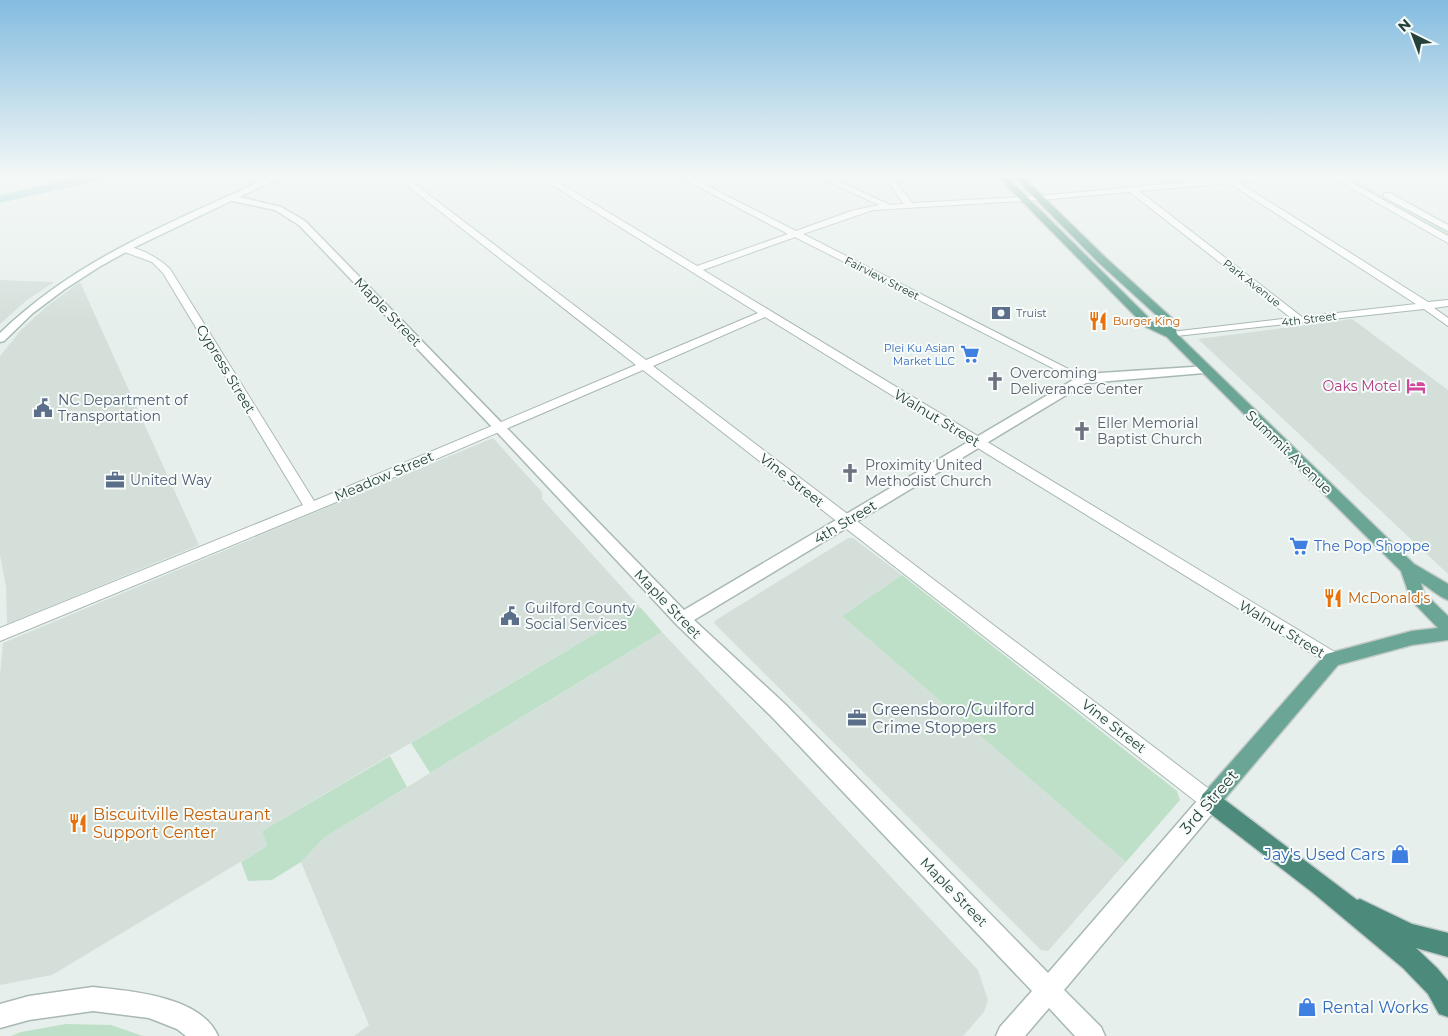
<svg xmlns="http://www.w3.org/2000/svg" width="1448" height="1036" viewBox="0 0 1448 1036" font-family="Montserrat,sans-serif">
<rect width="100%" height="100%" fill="#e6efeb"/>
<path fill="#d4dfda" d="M0,280L54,282L27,300L0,324Z
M80,282L199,545L7,624L6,587L0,555V356L21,330L46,307Z
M1352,319L1448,390V574L1198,339Z
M493,438L542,492V499L640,607L262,831L267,846L52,975L0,985V675L3,643Z
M848,538H853L902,575L842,616L1126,862L1048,951L1041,950L714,623L716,620Z
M662,632L978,970L988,1000L984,1012L963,1036H354L369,1025L301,862L325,837Z"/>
<path fill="#bfe0c8" d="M1339,176L1349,177L1448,231V237Z
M902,575L1177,791L1180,800L1126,862L842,616Z
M640,607L662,632L430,773L411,743Z
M390,756L407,787L325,837L301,862L272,880L248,881L241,862L267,846L262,831Z
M66,1024L111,1025L143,1036H11L21,1032Z"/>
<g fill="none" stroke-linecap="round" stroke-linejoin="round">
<path fill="#8ec9d4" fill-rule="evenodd" d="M82,176H105L103,179L0,203V195Z"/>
<g stroke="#a8b8b2" stroke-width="2">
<path id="minor" d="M395,176H404L646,360L758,313L538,176H548L697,266L788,234L678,176H688L796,231L851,211L879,205L816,176H827L890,205L904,204L884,176H892L912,203L1039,196L1230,178L1283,176L1279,178L1238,182L1428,302L1448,300V306L1434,308L1448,318V326L1424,309L1167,337L1166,335L1167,333L1171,332L1291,318L1130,192L1039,200L873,210L803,234L1086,378L1088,380L1082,383L795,237L703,270L1338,654L1340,659L1338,664L1332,666L765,317L653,366L1217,795L1219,801L1217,807L1210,810L1203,807L643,370L334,503L0,641V628L303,505L163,273L152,262L122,251V247C137,245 160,259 170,269L314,501L636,365ZM1229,183L1416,304L1302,317L1139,191Z
M1330,176H1340L1448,236V243Z
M1384,193H1390L1448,225V231L1384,197Z"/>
</g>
<g stroke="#a8b8b2" stroke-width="3">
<path id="tertiary" d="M231,195L281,207L305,221L684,610L1078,377L1100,373L1208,366L1210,369L1208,372L1204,373L1086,383L694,620L786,705L1048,973L1203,794L1210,791L1217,794L1220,801L1217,808L1064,990L1101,1027L1105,1036H1075L1049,1008L1025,1036H996L1000,1027L1032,991L772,717L676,624L494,429L299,225L275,210L228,200V196Z
M93,987C130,991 201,996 218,1036H186L177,1029L149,1018L93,1011L29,1020L0,1028V1004L29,996Z"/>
</g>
<g stroke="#a4bbb3" stroke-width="3">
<path id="secondary" d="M272,176H283L135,247L99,267L65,289L33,313L4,341L0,342V333C80,256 174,222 272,176Z"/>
</g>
<g stroke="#c2cac8" stroke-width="3">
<path id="primary" d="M997,176H1006L1154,323L1164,328V322L1098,262L1013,176H1022L1106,258L1173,319L1177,334L1414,564L1448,584V600C1439,597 1430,588 1421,583L1424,593L1448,616V640L1412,645L1338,665L1217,808L1210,811L1203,808L1200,801L1203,794L1326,654L1412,631L1438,628L1411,600L1401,571L1167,337L1146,327Z"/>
</g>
<g stroke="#c2cac8" stroke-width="3">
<path id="trunk" d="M1210,791L1217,794L1357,900L1360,899L1412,924L1448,933V957L1416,948L1437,968L1448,981V1017L1439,1014L1428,994L1403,968L1312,892L1203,808L1200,801L1203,794Z"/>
</g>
<use href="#minor" fill="#fff" fill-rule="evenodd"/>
<use href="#tertiary" fill="#fff" fill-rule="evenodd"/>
<use href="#secondary" fill="#fff" fill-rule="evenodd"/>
<use href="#primary" fill="#6aa596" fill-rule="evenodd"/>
<use href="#trunk" fill="#4c8a7c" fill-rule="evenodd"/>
</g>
<linearGradient id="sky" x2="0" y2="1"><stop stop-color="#84bce0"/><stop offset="0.55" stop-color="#f4f8f6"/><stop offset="1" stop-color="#f4f8f6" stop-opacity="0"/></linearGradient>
<rect width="1448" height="321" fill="url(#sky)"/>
<defs>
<g id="bank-bare" transform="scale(1.5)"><path d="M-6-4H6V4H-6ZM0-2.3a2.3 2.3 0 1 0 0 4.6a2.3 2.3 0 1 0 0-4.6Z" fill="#5c6f8a" stroke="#f7fbf9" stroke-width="2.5" paint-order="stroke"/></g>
<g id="restaurant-bare" transform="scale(1.5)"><path d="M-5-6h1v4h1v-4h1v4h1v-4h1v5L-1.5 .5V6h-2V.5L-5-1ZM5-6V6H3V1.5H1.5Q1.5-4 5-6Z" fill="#e8710a" stroke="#f7fbf9" stroke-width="2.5" paint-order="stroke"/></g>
<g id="supermarket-bare" transform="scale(1.5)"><path d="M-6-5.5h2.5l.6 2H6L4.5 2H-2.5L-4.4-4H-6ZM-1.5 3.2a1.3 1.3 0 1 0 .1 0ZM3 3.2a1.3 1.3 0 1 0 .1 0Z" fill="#3f7fe0" stroke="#f7fbf9" stroke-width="2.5" paint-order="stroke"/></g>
<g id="church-bare" transform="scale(1.5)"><path d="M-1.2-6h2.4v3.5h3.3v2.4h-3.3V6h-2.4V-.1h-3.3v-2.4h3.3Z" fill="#6b7280" stroke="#f7fbf9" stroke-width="2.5" paint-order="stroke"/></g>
<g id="hotel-bare" transform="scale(1.5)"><path d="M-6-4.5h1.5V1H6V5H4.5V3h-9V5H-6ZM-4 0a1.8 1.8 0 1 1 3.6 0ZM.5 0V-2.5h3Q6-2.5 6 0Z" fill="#d1479c" stroke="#f7fbf9" stroke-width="2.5" paint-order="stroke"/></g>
<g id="civic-bare" transform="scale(1.5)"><path d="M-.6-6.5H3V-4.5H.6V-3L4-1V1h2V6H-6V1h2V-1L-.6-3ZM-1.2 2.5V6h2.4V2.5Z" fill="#5c6f8a" stroke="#f7fbf9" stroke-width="2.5" paint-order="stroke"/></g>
<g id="office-bare" transform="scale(1.5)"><path d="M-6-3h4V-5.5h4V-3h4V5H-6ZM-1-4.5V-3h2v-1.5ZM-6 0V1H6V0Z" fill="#5c6f8a" stroke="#f7fbf9" stroke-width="2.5" paint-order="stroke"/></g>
<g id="shop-bare" transform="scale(1.5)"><path d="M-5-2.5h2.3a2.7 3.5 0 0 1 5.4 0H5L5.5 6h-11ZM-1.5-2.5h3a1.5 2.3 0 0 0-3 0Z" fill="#3f7fe0" stroke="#f7fbf9" stroke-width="2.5" paint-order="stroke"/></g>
</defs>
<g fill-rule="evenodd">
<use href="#bank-bare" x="1001" y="313"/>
<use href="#restaurant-bare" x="1098" y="321"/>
<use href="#supermarket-bare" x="970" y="354"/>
<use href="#church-bare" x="995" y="381"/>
<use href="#hotel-bare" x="1416" y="386"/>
<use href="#civic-bare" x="43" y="408"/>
<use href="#church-bare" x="1082" y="431"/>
<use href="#church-bare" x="850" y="473"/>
<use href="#office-bare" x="115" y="480"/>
<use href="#supermarket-bare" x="1299" y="546"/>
<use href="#restaurant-bare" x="1333" y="598"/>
<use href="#civic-bare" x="510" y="616"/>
<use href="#office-bare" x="857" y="718"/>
<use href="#restaurant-bare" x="78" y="823"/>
<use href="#shop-bare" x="1400" y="854"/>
<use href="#shop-bare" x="1307" y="1007"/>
</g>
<g text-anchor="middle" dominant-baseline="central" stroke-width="4" stroke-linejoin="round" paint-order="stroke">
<g font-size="11" fill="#24423a" stroke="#f7fbf9">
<text transform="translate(882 278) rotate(27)">Fairview Street</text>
<text transform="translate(1252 283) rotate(38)">Park Avenue</text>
<text transform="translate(1309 319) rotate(-7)">4th Street</text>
</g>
<g font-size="11" fill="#4e5e75" stroke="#f7fbf9" text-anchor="start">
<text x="1016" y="313">Truist</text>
</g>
<g font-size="11" fill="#c56008" stroke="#f7fbf9" text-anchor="start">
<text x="1113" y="321">Burger King</text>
</g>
<g font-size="11" fill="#366cbe" stroke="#f7fbf9" text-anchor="end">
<text x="955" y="348">Plei Ku Asian<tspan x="955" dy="13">Market LLC</tspan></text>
</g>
<g font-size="14" fill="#24423a" stroke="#f7fbf9">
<text transform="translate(388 312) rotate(46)">Maple Street</text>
<text transform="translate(226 369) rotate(59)">Cypress Street</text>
<text transform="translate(937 418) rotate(31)">Walnut Street</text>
<text transform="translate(1289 452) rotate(44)">Summit Avenue</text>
<text transform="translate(384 476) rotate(-23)">Meadow Street</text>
<text transform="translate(792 480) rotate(38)">Vine Street</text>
<text transform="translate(845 522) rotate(-31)">4th Street</text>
<text transform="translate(668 604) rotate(46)">Maple Street</text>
<text transform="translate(1282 629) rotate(31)">Walnut Street</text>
<text transform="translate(1114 726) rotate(38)">Vine Street</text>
<text transform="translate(954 892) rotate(46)">Maple Street</text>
</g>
<g font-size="14" fill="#5b616d" stroke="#f7fbf9" text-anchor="start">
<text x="1010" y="373">Overcoming<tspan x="1010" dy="16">Deliverance Center</tspan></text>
<text x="1097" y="423">Eller Memorial<tspan x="1097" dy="16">Baptist Church</tspan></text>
<text x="865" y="465">Proximity United<tspan x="865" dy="16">Methodist Church</tspan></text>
</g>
<g font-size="14" fill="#b23c85" stroke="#f7fbf9" text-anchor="end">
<text x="1401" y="386">Oaks Motel</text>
</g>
<g font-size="14" fill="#4e5e75" stroke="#f7fbf9" text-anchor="start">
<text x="58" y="400">NC Department of<tspan x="58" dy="16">Transportation</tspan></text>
<text x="130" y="480">United Way</text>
<text x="525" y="608">Guilford County<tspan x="525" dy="16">Social Services</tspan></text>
</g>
<g font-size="14" fill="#366cbe" stroke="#f7fbf9" text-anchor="start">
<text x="1314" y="546">The Pop Shoppe</text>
</g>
<g font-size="14" fill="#c56008" stroke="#f7fbf9" text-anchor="start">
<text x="1348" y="598">McDonald's</text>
</g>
<g font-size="16" fill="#4e5e75" stroke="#f7fbf9" text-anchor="start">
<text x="872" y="709">Greensboro/Guilford<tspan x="872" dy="18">Crime Stoppers</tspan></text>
</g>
<g font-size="16" fill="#24423a" stroke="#f7fbf9">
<text transform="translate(1209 802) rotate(-49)">3rd Street</text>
</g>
<g font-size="16" fill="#c56008" stroke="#f7fbf9" text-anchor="start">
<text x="93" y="814">Biscuitville Restaurant<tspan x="93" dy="18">Support Center</tspan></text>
</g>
<g font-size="16" fill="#366cbe" stroke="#f7fbf9" text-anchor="end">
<text x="1385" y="854">Jay's Used Cars</text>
<text x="1322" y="1007" text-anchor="start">Rental Works</text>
</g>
</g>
<g transform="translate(1413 35) rotate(318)" stroke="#f7fbf9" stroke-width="4" paint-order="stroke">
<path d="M0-4L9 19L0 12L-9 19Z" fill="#24423a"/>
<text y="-8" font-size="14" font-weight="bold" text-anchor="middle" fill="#24423a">N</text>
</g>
</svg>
